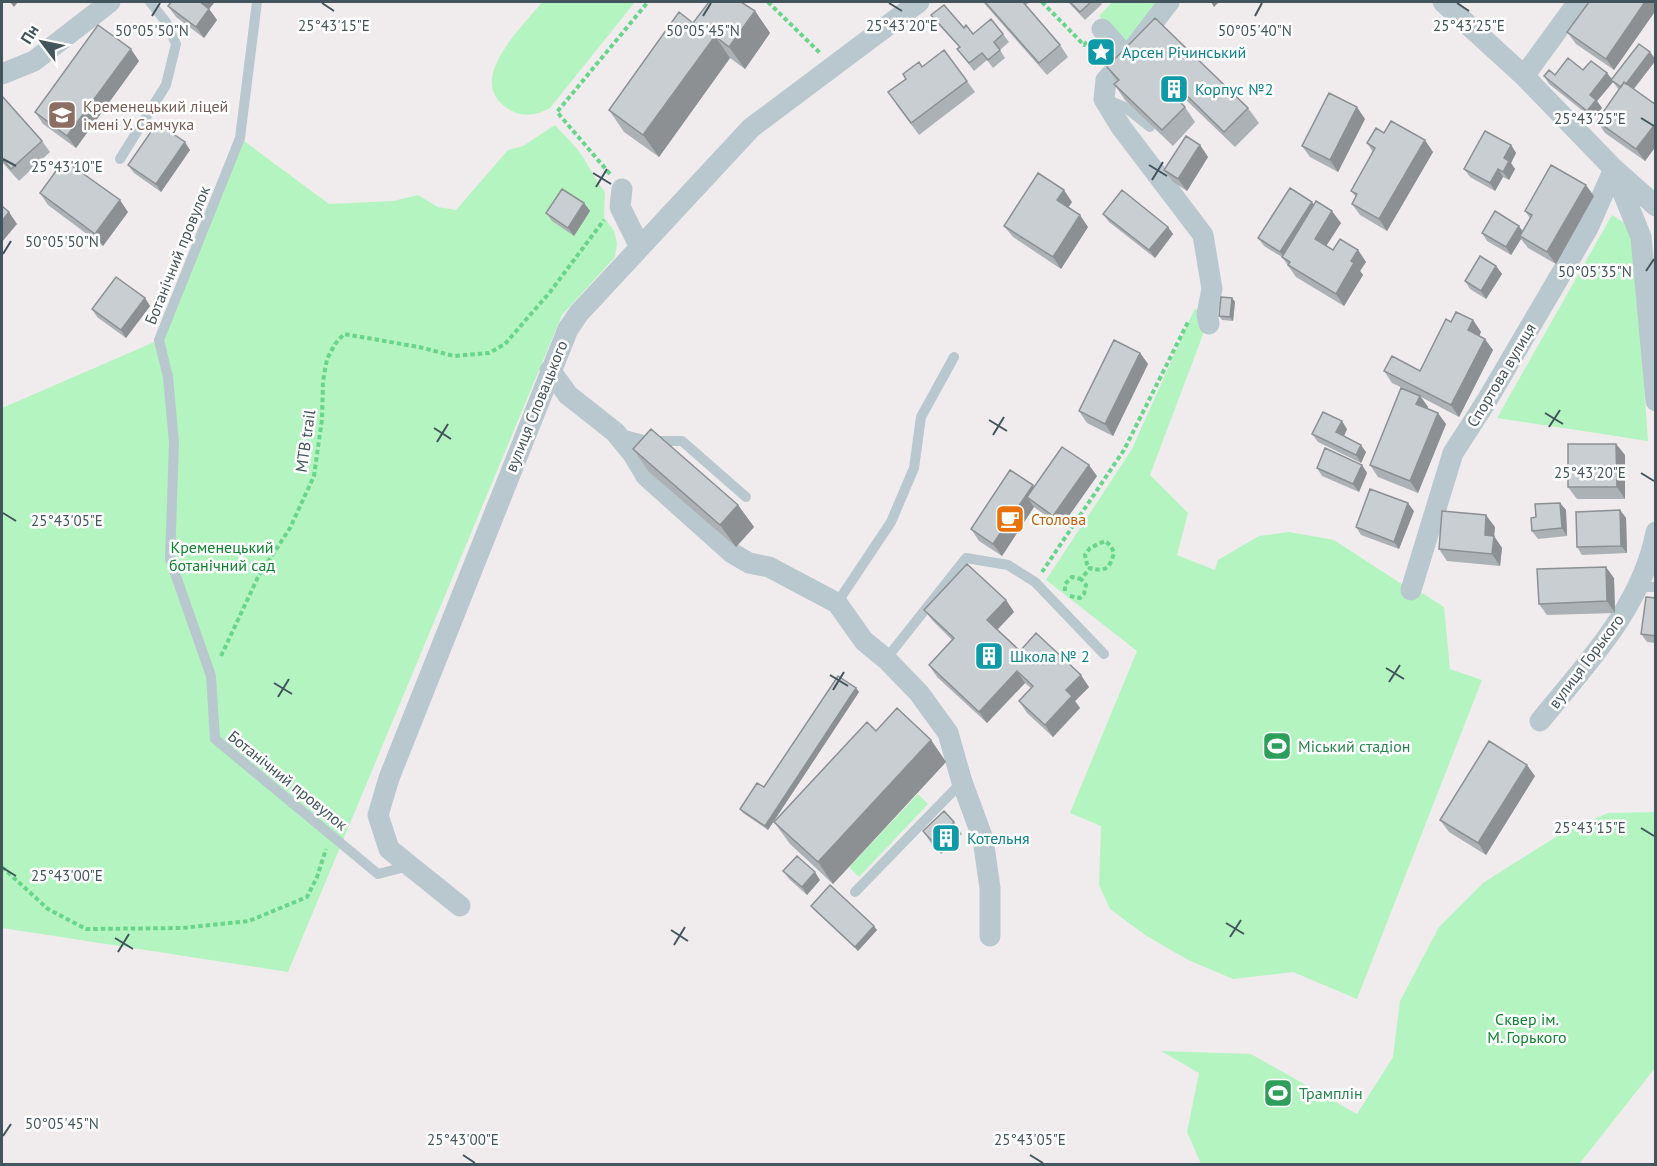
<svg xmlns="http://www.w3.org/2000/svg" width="1657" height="1166" viewBox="0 0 1657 1166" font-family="'PT Sans',sans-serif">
<rect width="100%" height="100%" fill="#f0eced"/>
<path fill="#b4f4c1" d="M542,2H635L550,108C537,115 524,118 510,110C462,82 522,28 542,2Z
M1112,2H1167L1130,44L1099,16Z
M555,125C567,138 581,151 589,167C594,176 598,183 605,192L604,217L614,231L617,243L615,257L562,315L288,972L2,928V408L159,340L240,138L329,204L393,201L418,195L438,207L456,210L508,150L523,146Z
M1612,215L1629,226L1637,288L1648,441L1497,418Z
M1195,308L1208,321L1150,475L1188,513L1177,555L1215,570L1218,560L1259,536L1289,532L1334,540L1411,590L1424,594L1444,607L1450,669L1482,680L1357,999L1293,972L1233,979L1188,960L1145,935L1110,909L1099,885L1101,826L1070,813L1137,651L1046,580L1132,449Z
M918,794L928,804L859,877L849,867Z
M1655,812V1068L1580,1163L1584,1164H1201L1187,1132L1199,1073L1161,1051L1251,1054L1357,1114L1393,1057L1400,1001L1439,927L1483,883L1559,835L1608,813Z"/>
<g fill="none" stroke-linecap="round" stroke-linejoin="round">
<path stroke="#68d58b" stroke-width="4" stroke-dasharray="4.5 3" stroke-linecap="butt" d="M768,2L821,54
M1042,2L1084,45L1087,42
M610,174L557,112L648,2
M1042,572L1124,450L1188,322
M1065,591V584L1072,577L1081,579
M1070,596L1080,598L1084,594L1086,585L1081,579L1090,568C1106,573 1110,567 1114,553L1111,546L1105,541L1090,548L1085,555L1087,564L1090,568
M221,656L258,577L290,528L314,476L322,419L323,381L327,359L335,344L344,334L419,347L454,356L489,353L505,344L550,292L604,220
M2,867L48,909L86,929L182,928L249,921L307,897L317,877L326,849"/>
<path stroke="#b9c8ce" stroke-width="10" d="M257,2L240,138L159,340L168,377L174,443L170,559L211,676L215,739L378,874L409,866
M1107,100L1125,107L1150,127
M120,159L166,85L176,44L166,22L150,2
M621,434L648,441H682L746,497
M1638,587H1656
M837,603L891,522L914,468L921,417L954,357
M886,659L966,558L1008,565L1035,582L1104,654
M855,892L962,782"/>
<path stroke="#b9c8ce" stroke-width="21" d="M1169,2L1127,57L1106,80L1104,99L1121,127L1203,235L1212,289L1207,314L1209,324
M1443,2L1524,76L1614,169L1656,206
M1102,29L1127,57
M2,74L34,61L110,2
M1524,76L1578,2
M1615,173L1641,237L1656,401
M622,189L620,207L640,247
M550,370L568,395L615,432L633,454L646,476L732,553L749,563L769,567L837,603L864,641L886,659L919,693L948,733L962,782L983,839L990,888V936
M1411,590L1453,453L1486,402L1588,228L1614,169
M1540,721C1586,664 1642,607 1656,532
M460,906L389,849L378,815L389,778L568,329L579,313L751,128L919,2"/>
</g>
<path fill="#acb1b5" d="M983,2H1030L1026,5L1060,45L1068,57L1047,75Z
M1068,2H1100L1102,4L1085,20Z
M1656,2V10L1614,70L1576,44L1567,32Z
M168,6L209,9L217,20L204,38L176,17Z
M755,11L770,33L745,69L730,58L659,157L624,132L609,110L693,23Z
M931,15L973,34H1003L1009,42L1000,50L1005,58L993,68L987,60L974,71L957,49L959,47L937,23Z
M1155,18L1248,108L1259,123L1235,147L1183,97L1179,101L1185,107L1195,122L1173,146L1125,100L1114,84L1117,82L1107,67Z
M1650,52L1656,60L1634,89L1656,105V146L1645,161L1605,133L1597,121L1619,90L1613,82L1597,101L1602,108L1593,119L1549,84L1544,76L1583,70L1607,73L1612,79Z
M139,61L76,148L43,124L35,112Z
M967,81L975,92L919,135L896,104Z
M2,96L42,141L50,152L19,181L2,162Z
M1365,119L1338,172L1310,157L1302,146Z
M1384,133L1433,152L1387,231L1360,215L1352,204L1356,197L1351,191L1373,152L1367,143Z
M1200,145L1208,157L1187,191L1173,182L1164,170Z
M1511,145L1516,153L1511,163L1515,169L1509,180L1503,177L1495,191L1470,177L1464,169Z
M190,150L161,192L134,173L128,165Z
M40,193L128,212L103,246L48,205Z
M1594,196L1556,264L1528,248L1521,239L1511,255L1487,241L1482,233L1523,231L1530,218L1525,211Z
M1072,202L1068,208L1088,227L1061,269L1013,237L1004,226Z
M584,203L590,211L574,236L552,221L546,213Z
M1314,205L1341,223L1326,246L1333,250H1358L1366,262L1360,271L1363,275L1344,306L1296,277L1282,257L1264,246L1258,238Z
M1103,214L1168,227L1173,234L1155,258L1109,222Z
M1496,266L1502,274L1486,299L1470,289L1465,281Z
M145,298L150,306L126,338L97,317L92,309Z
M1232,298L1235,302L1233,321L1222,320L1219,316Z
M1473,320L1481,332L1479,336L1493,350L1459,417L1421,397L1428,407L1427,409L1446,424L1418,493L1378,477L1370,465L1409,391L1392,383L1384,371H1420L1451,322Z
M1140,353L1148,364L1113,436L1087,423L1079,411Z
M1347,429L1344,436L1366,452L1361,463L1318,442L1312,434Z
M1616,444L1625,455V499H1577L1568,487Z
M633,449L738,505L754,527L736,547L649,472Z
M1362,465L1367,473L1359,492L1322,476L1317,468Z
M1097,476L1061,527L1034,507L1002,556L979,541L971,529L1034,487Z
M1560,503L1566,510L1567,536L1538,539L1532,531L1536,517Z
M1620,510L1626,518L1627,553L1582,555L1577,547Z
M1414,511L1399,549L1361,535L1356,527Z
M1495,527L1494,536L1502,548L1500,566L1447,561L1439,549Z
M1614,578L1615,613L1547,615L1539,604Z
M1656,598V643L1647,642L1641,634Z
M1006,600L1014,612L997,630L1020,651L1089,687L1075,701L1080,708L1053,737L1027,713L1019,701L1031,688L1025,683L987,723L937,677L929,665L952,640L933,621L924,610Z
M856,688L859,692L768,830L743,813L740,809L764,787Z
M876,731L931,740L946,762L833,884L790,844L774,822Z
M1535,776L1486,855L1449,832L1440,820Z
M954,822L962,834L941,854L931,843L923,831Z
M783,871L820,880L807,895L789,879Z
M811,906L877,930L858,951L814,910Z"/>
<path fill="#8c9093" d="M10,2H18L14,7Z
M199,2H215L209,9L217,20L204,38L196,27Z
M1211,2H1219L1214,7Z
M1645,2H1656V10L1614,70L1606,59Z
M755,11L770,33L745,69L729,47Z
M715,36L730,58L659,157L643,135Z
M131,49L139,61L76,148L67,136Z
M1650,52L1656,60L1628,96L1623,89Z
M1607,73L1613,81L1611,80L1613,82L1597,101L1602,108L1593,119L1587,111L1590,95Z
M1357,107L1365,119L1338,172L1330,160Z
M1656,123V146L1645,161L1636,149Z
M1425,140L1433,152L1387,231L1379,219Z
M185,142L190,150L161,192L156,184Z
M1200,145L1208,157L1187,191L1178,179Z
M1511,145L1516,153L1511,163L1515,169L1509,180L1503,172L1504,158Z
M1498,169L1503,177L1495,191L1490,183Z
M1586,185L1594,196L1556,264L1547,252Z
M1064,190L1072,202L1065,212L1057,200Z
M120,200L128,212L103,246L95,234Z
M1312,202L1317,210L1286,260L1280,252Z
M584,203L590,211L574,236L568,228Z
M1332,211L1341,223L1323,251L1315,239Z
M9,212L17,224L2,242V221Z
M1080,215L1088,227L1061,269L1053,257Z
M1519,226L1524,233L1520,236L1521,239L1511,255L1506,247Z
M1168,227L1173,234L1155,258L1149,250Z
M1358,250L1366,262L1360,271L1363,275L1344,306L1336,294L1351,261Z
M1496,266L1502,274L1486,299L1481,291Z
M145,298L150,306L126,338L121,330Z
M1232,298L1235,302L1233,321L1230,317Z
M1473,320L1481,332L1476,342L1468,330Z
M1485,339L1493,350L1459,417L1451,405Z
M1140,353L1148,364L1113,436L1105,424Z
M1420,396L1428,407L1425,416L1416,404Z
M1438,413L1446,424L1418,493L1410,481Z
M1342,421L1347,429L1342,440L1336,432Z
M1616,444L1625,455V499L1617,487Z
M1361,445L1366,452L1361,463L1356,455Z
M1089,465L1097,476L1061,527L1053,516Z
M1362,465L1367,473L1359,492L1353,484Z
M1033,485L1041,497H1027L1034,507L1002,556L993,544Z
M1408,503L1414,511L1399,549L1394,542Z
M1560,503L1566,510L1567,536L1562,528Z
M738,505L754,527L736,547L720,525Z
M1620,510L1626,518L1627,553L1621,546Z
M1486,515L1495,527L1494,536L1502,548L1500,566L1492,554L1485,535Z
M1606,567L1614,578L1615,613L1607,601Z
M1006,600L1014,612L995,632L987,620Z
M1017,671L1025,683L987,723L979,712Z
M1081,675L1089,687L1075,701L1080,708L1053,737L1045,725L1066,690Z
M856,688L859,692L768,830L765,826Z
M931,740L946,762L833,884L818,862Z
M1527,765L1535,776L1486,855L1478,843Z
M815,872L820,880L807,895L802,887Z
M874,926L877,930L858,951L855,947Z"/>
<path fill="#c8ced2" stroke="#8c9093" stroke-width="1.5" d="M171,2H200L209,9L196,27L168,6Z
M709,2H741L755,11L729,47L715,36L643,135L609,110L679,12L693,23Z
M985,2H1023L1060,45L1039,63Z
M1070,2H1091L1080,12Z
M1589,2H1645L1606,59L1567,32Z
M944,5L964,28L966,25L973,34L991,19L1003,34L994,42L1000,50L988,60L982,53L969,63L957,49L960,47L931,15Z
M1155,18L1248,108L1224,132L1173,82L1166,88L1185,107L1162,130L1114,84L1119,80L1107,67Z
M98,25L131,49L67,136L35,112Z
M1639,44L1650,52L1626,84L1624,82L1621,87L1611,80Z
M944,50L967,81L911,123L888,92L906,79L903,74L919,62L922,67Z
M1568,58L1583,70L1591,61L1607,73L1590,95L1596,100L1587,111L1544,76L1549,70L1555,75Z
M1624,82L1656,105V123L1636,149L1597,121Z
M1329,93L1357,107L1330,160L1302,146Z
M2,96L42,141L11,169L2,159Z
M1391,121L1425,140L1379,219L1352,204L1357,194L1351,191L1375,148L1367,143L1376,128L1384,133Z
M157,123L185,142L156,184L128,165Z
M1485,131L1511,145L1504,158L1509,161L1503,172L1498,169L1490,183L1464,169Z
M1186,136L1200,145L1178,179L1164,170Z
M64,160L120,200L95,234L40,193Z
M1551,165L1586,185L1547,252L1520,236L1532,215L1525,211Z
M1038,173L1064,190L1057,200L1080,215L1053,257L1004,226Z
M1290,188L1312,202L1280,252L1258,238Z
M562,189L584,203L568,228L546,213Z
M1122,190L1168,227L1149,250L1103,214Z
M1316,201L1332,211L1315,239L1333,250L1340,239L1358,250L1351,261L1354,263L1336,294L1288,265L1290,262L1282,257Z
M2,206L9,212L2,221Z
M1495,211L1519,226L1506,247L1482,233Z
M1480,256L1496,266L1481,291L1465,281Z
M116,277L145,298L121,330L92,309Z
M1221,297L1232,298L1230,317L1219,316Z
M1456,312L1473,320L1468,330L1485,339L1451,405L1384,371L1392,356L1420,371L1446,319L1451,322Z
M1114,340L1140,353L1105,424L1079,411Z
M1401,388L1420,396L1416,404L1438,413L1410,481L1370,465Z
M1323,412L1342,421L1336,432L1361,445L1356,455L1312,434Z
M651,429L738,505L720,525L633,449Z
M1568,444H1616L1617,487H1568Z
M1062,447L1089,465L1053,516L1027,497Z
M1325,448L1362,465L1353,484L1317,468Z
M1010,470L1033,485L993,544L971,529Z
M1370,489L1408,503L1394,542L1356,527Z
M1560,503L1562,528L1532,531L1531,518L1536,517L1535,504Z
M1620,510L1621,546L1577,547L1576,512Z
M1442,511L1486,515L1485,535L1494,536L1492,554L1439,549Z
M967,564L1006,600L987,620L1020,651L1036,633L1081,675L1066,690L1072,696L1045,725L1019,701L1033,686L1017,671L979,712L929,665L954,638L924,610Z
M1606,567L1607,601L1539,604L1537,569Z
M1646,597L1656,598V636L1641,634Z
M838,676L856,688L765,826L740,809L757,783L764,787Z
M897,708L931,740L818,862L774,822L867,722L876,731Z
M1489,741L1527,765L1478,843L1440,820Z
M944,811L954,822L933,842L923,831Z
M797,856L815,872L802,887L783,871Z
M830,885L874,926L855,947L811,906Z"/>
<path fill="none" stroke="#43555c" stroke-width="2" d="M322,3L334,11M889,3L902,11M1457,3L1469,11M152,16L160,3M703,16L711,3M1255,16L1262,3M1641,118L1654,126M3,159L16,166M1149,165L1167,176M593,173L611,184M1152,180L1163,162M596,187L607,169M3,254L11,241M1646,271L1654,259M1545,413L1563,424M989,420L1007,431M1549,427L1560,410M434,428L451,439M993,435L1004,417M437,442L448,424M1641,473L1654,481M3,513L16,521M1386,668L1404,679M830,675L848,686M1389,682L1400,665M274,683L292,694M833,690L844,672M278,697L289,679M1641,828L1654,836M3,868L16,876M1226,923L1244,934M671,930L688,941M1230,937L1241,920M115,938L133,949M674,945L685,927M118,952L129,934M3,1136L11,1124M463,1155L475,1163M1030,1155L1043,1163"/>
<defs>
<g id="sight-square" transform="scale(1.5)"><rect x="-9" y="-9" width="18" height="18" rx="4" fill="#0f9aa8" stroke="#fff"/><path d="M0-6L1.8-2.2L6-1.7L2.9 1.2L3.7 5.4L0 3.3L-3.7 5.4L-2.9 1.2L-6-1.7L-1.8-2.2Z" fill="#fff"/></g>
<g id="building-square" transform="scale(1.5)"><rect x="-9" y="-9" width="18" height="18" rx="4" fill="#0f9aa8" stroke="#fff"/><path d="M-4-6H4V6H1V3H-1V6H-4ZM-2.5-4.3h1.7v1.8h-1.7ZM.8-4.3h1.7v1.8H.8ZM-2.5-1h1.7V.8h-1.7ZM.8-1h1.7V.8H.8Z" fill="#fff"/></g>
<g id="school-square" transform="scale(1.5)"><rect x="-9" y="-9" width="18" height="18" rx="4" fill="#8d6e63" stroke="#fff"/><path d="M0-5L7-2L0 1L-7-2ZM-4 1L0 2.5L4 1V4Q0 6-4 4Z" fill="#fff"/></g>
<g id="cafe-square" transform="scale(1.5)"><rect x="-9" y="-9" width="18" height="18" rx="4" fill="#e8710a" stroke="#fff"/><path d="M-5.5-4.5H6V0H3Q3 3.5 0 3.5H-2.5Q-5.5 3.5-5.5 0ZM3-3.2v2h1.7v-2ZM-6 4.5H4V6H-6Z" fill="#fff"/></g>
<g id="stadium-square" transform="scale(1.5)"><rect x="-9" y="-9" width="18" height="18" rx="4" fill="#2e9e5b" stroke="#fff"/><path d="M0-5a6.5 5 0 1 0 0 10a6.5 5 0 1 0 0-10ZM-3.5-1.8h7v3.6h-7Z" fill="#fff"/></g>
</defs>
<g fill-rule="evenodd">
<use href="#sight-square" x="1101" y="52"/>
<use href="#building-square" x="1174" y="89"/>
<use href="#school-square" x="62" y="115"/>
<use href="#cafe-square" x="1010" y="519"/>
<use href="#building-square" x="989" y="656"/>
<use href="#stadium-square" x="1277" y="746"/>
<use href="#building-square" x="946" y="838"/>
<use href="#stadium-square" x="1278" y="1093"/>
</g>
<g text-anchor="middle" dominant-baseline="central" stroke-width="5" stroke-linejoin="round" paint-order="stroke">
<g font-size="16" fill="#0d838f" stroke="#fff" text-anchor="start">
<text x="1122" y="52">Арсен Річинський</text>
<text x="1195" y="89">Корпус №2</text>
<text x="1010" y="656">Школа № 2</text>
<text x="967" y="838">Котельня</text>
</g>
<g font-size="16" fill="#785e54" stroke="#fff" text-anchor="start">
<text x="83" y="106">Кременецький ліцей<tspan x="83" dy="18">імені У. Самчука</tspan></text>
</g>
<g font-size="16" fill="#43555c" stroke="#fff">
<text transform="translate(177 255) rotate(-68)">Ботанічний провулок</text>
<text transform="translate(1501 375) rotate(-59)">Спортова вулиця</text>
<text transform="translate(536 406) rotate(-68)">вулиця Словацького</text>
<text transform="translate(305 441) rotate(-82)">MTB trail</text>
<text transform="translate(1586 661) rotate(-53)">вулиця Горького</text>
<text transform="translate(288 780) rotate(39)">Ботанічний провулок</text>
</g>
<g font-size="16" fill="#c56008" stroke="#fff" text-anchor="start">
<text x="1031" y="519">Столова</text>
</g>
<g font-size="16" fill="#0c8531" stroke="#fff">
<text x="222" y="547">Кременецький<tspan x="222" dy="18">ботанічний сад</tspan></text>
<text x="1527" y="1019">Сквер ім.<tspan x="1527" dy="18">М. Горького</tspan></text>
</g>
<g font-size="16" fill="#27864d" stroke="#fff" text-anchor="start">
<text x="1298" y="746">Міський стадіон</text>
<text x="1299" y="1093">Трамплін</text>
</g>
</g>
<g font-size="15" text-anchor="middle" fill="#43555c" stroke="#fff" stroke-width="5" stroke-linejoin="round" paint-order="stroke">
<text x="334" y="31">25°43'15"E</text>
<text x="902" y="31">25°43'20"E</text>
<text x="1469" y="31">25°43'25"E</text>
<text x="152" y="36">50°05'50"N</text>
<text x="703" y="36">50°05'45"N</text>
<text x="1255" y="36">50°05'40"N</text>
<text x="1590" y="124">25°43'25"E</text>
<text x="67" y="172">25°43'10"E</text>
<text x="62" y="247">50°05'50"N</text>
<text x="1595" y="277">50°05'35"N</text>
<text x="1590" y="478">25°43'20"E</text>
<text x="67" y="526">25°43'05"E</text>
<text x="1590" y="833">25°43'15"E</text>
<text x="67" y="881">25°43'00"E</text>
<text x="62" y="1129">50°05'45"N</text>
<text x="463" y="1145">25°43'00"E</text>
<text x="1030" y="1145">25°43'05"E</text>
</g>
<rect width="1657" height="1166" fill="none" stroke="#43555c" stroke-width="6"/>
<g transform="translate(42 42) rotate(302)" stroke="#ffffff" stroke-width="4.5" paint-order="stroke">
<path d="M0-4.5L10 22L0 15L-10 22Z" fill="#43555c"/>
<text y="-9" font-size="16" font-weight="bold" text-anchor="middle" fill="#43555c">Пн</text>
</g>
</svg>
